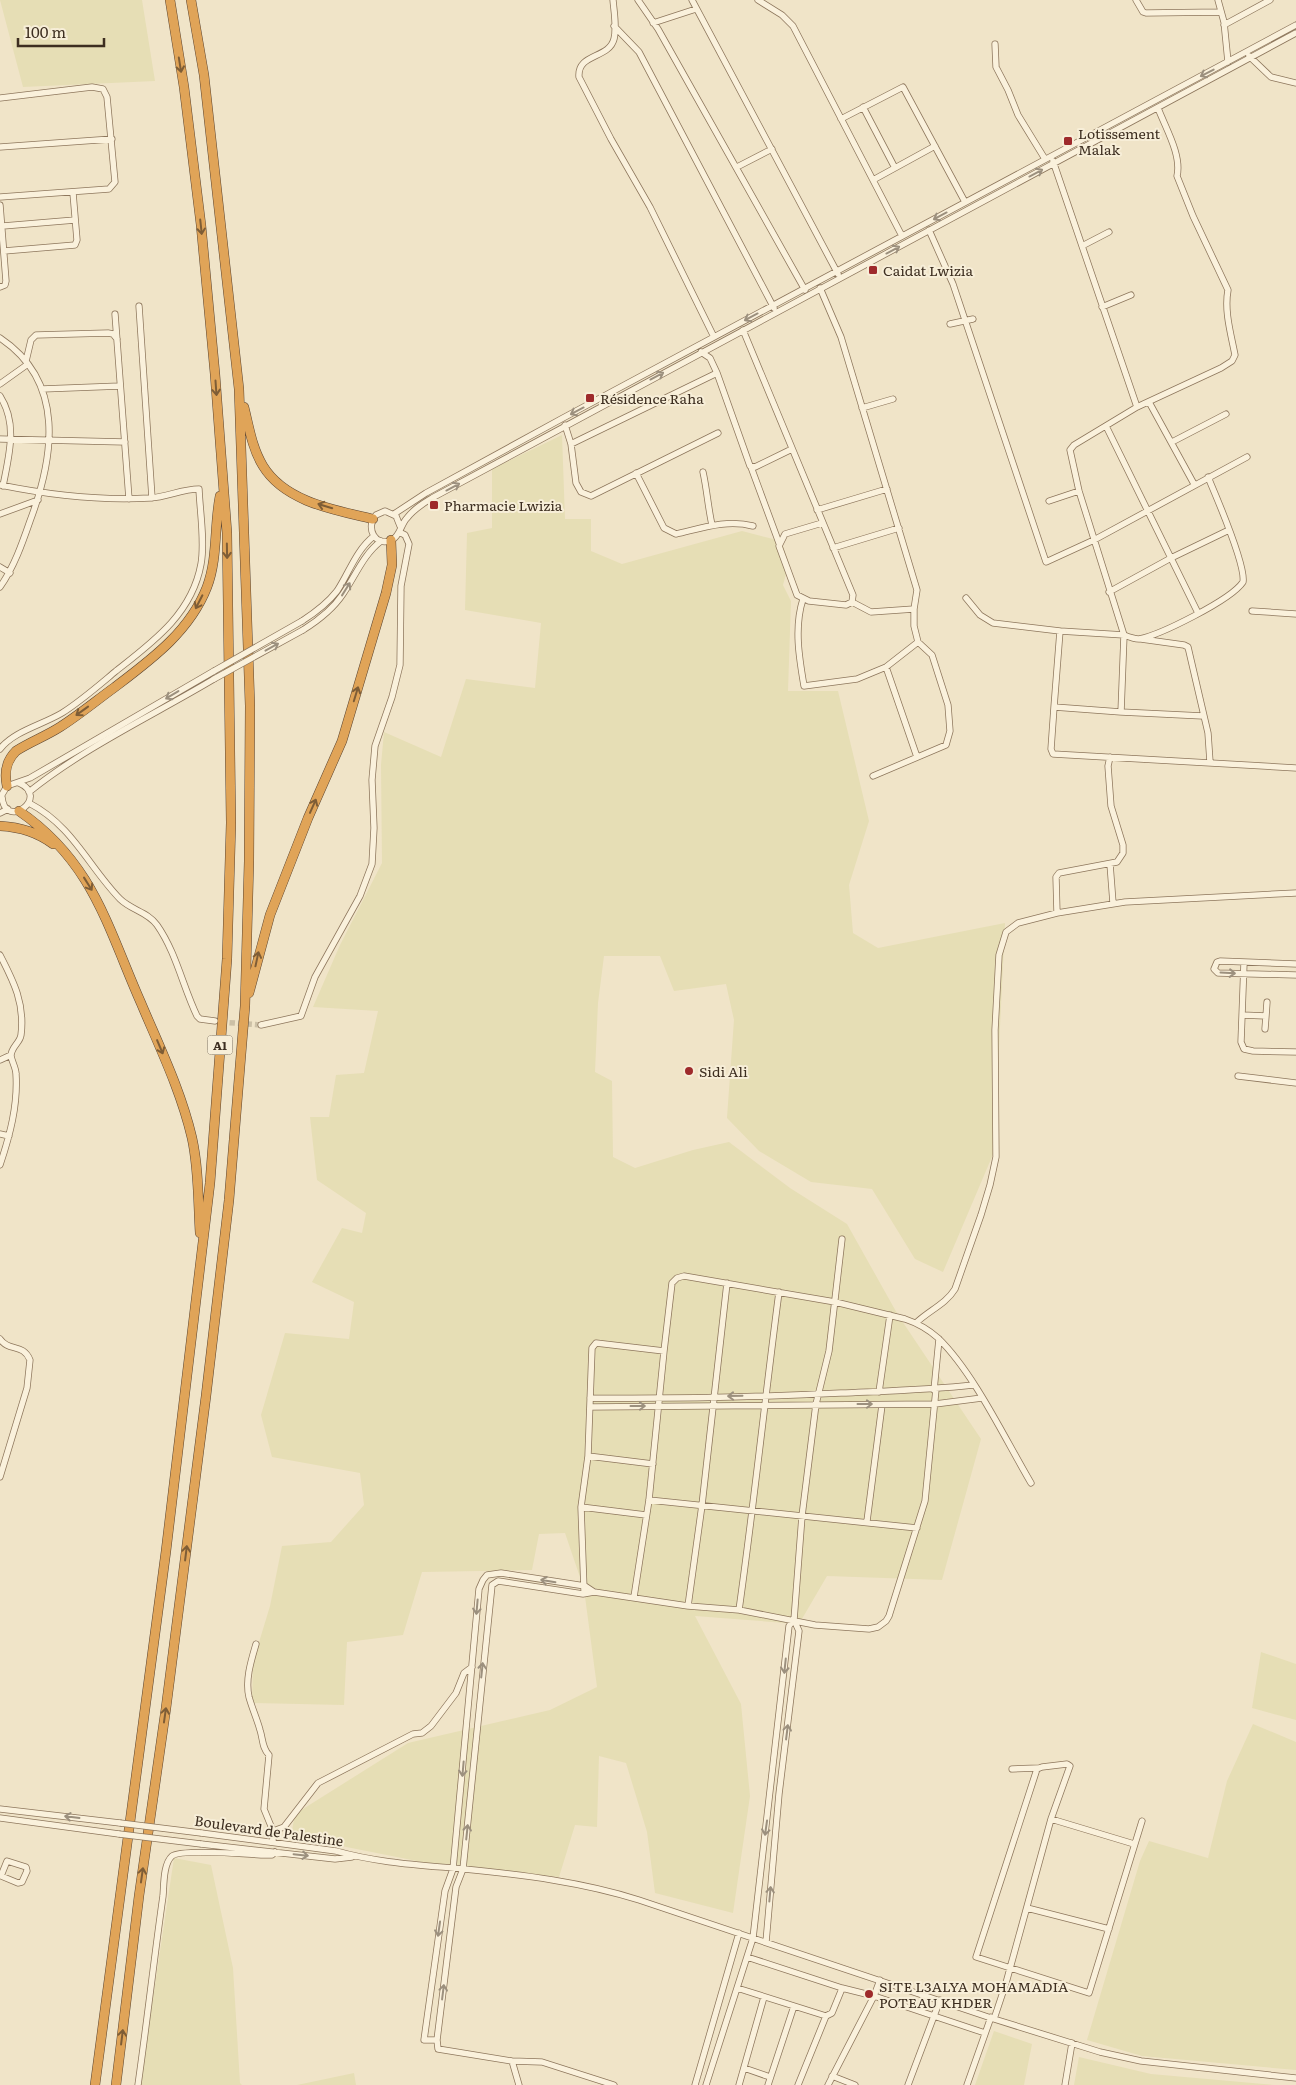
<svg xmlns="http://www.w3.org/2000/svg" width="1296" height="2085" viewBox="0 0 1296 2085" font-family="Literata,serif">
<rect width="100%" height="100%" fill="#f0e4c8"/>
<path fill="#e6deb5" d="M0,0H142L155,81L23,87Z
M562,435L565,519H591V551L622,564L742,531L781,541L789,563L783,585L791,601L788,691H838L869,821L849,885L853,933L878,948L1005,923L994,1152L943,1272L915,1259L872,1189L811,1182L759,1151L727,1118L734,1020L726,984L674,991L660,956H604L598,1003L595,1072L612,1081L613,1157L635,1168L693,1150L729,1142L790,1188L847,1224L898,1315L981,1439L942,1580L827,1576L799,1624L695,1616L741,1704L750,1796L733,1913L655,1893L647,1832L626,1763L599,1756L597,1827L575,1825L559,1877L427,1863L291,1836L295,1814L408,1743L550,1710L597,1687L584,1589L565,1533L539,1534L532,1570L422,1572L403,1635L347,1642L344,1705L252,1703L253,1662L270,1606L282,1546L331,1542L364,1505L360,1473L272,1457L261,1415L285,1333L349,1339L354,1302L312,1282L342,1228L362,1233L366,1213L317,1180L310,1117H329L336,1075L364,1073L378,1011L313,1007L340,945L382,863L381,765L384,732L441,757L466,679L535,688L541,623L465,610L467,533L492,528V469Z
M1261,1652L1296,1664V1720L1252,1708Z
M1253,1724L1296,1742V2070L1142,2056L1087,2040L1140,1861L1149,1841L1208,1858L1227,1781Z
M174,1858L211,1865L233,1968L240,2083L242,2085H140Z
M994,2031L1032,2044L1024,2085H975Z
M1079,2057L1151,2074L1274,2085H1074Z
M354,2073L356,2085H297Z"/>
<g fill="none" stroke-linecap="round" stroke-linejoin="round">
<path stroke="#ccc0a6" stroke-width="5.5" stroke-dasharray="5.5 3" stroke-linecap="butt" d="M221,1022L261,1025"/>
<g stroke="#8d765c" stroke-width="7">
<path id="minor" d="M613,0C614,12 617,28 614,39C609,59 577,53 579,77L611,139L650,207L714,337
M638,0L658,29L805,290
M692,0L838,274
M758,0L782,15L793,26L902,236
M1136,0L1143,12L1146,13L1221,12
M1218,0L1224,22L1228,62
M653,23L696,9
M1224,25L1270,0
M614,26L639,52L774,308
M995,44L996,67L1008,90L1018,115L1045,159
M1249,56L1271,77L1296,83
M0,98L92,87L103,89L107,97L115,182L109,189L0,197
M863,107L895,168
M1158,108C1165,127 1182,155 1177,176L1193,216L1228,290C1224,311 1231,334 1235,355L1232,361L1221,368L1137,407L1074,445L1070,450L1079,491L1124,635C1129,637 1134,639 1139,639C1160,635 1231,600 1243,582C1246,565 1216,496 1208,477
M841,119L903,87L965,202
M0,147L112,139
M1053,161L1137,407
M737,167L772,149
M873,180L935,146
M0,205L6,281L5,285L0,287
M3,226L75,220
M929,230L953,284L1046,562L1094,540L1247,457
M1082,246L1109,232
M4,251L75,245L77,240L73,193
M820,288L841,337L917,590L914,609V626L918,642L932,655L948,705L950,731L946,745L873,776
M139,306L152,498
M1102,307L1131,295
M115,314L129,499
M950,324L973,319
M743,330L853,595L852,602L846,605L809,601L797,595L779,546L785,534L822,523
M0,338C66,382 54,457 30,521C22,544 14,567 0,587
M701,352L710,358L717,373L750,466L755,467L792,449
M26,361L31,340L36,335L108,333L113,334L117,339
M0,384L28,364
M42,389L120,386
M0,396C18,424 9,455 3,486
M1149,402L1194,484
M862,408L893,399
M565,425L571,444L576,483L581,492L591,496L718,433
M1106,426L1198,613
M0,439L125,442
M1172,442L1226,414
M571,444L717,373
M751,467L779,543
M703,472C707,490 708,507 712,525
M636,473L664,528L676,534C702,528 727,519 753,526
M0,485C49,495 100,501 150,498C167,497 182,489 199,489C200,512 205,542 201,564C192,614 153,642 116,671C98,686 81,701 62,713C42,725 14,731 0,749
M1049,501L1079,491
M817,510L887,489
M0,514L38,500
M394,514L426,493L563,418L1296,25
M400,526L396,516L385,511L376,515C365,527 375,548 392,540C400,536 401,524 407,518C414,509 422,504 432,498L1296,33
M833,548L899,528
M0,567L10,573
M1109,592L1171,558L1229,530
M966,598L980,615L993,623L1060,631
M803,599C794,627 799,657 804,686L857,679L886,667L918,642
M852,602L871,612L914,609
M1252,611L1296,614
M302,621C316,612 327,604 337,591C349,573 356,550 374,536
M303,630C319,620 333,609 343,594C356,575 363,555 381,541
M1141,639L1184,645L1188,647L1208,733L1210,762
M886,667L917,757
M1054,707L1051,749L1053,754L1296,768
M1121,712L1124,635L1060,631L1054,707L1121,712L1203,716
M29,792C85,747 152,716 214,679
M2,797C5,831 51,797 19,783
M0,798L7,786L30,778L214,671
M29,803C73,826 88,866 120,899C131,910 148,912 157,925C176,952 183,987 197,1016L200,1019L215,1021
M0,813L8,809
M1110,864L1113,903
M1057,913L1056,877L1059,873L1117,862L1123,853V845L1111,806L1108,766L1110,757
M0,955C14,982 25,1004 21,1035C20,1043 11,1047 11,1056C12,1062 16,1068 16,1074C18,1105 10,1135 0,1165
M1244,963L1241,1042L1244,1049L1253,1051L1296,1052
M1296,964L1220,961L1217,962L1214,969L1218,973L1296,975
M1242,1015L1266,1016L1267,1002
M261,1025L301,1016L315,977L360,896L372,864L374,828L372,780L375,746L392,697L400,665L401,586L409,544L405,535L399,532
M1265,1029L1266,1016
M0,1060L11,1055
M1238,1076L1296,1083
M0,1134L9,1136
M916,1323C928,1311 946,1304 955,1289L981,1215L990,1185L996,1157L995,1030L999,955L1006,932L1018,923L1057,913L1125,902L1296,893
M0,1339C9,1352 23,1343 30,1360L27,1388L0,1477
M664,1351L672,1283L677,1278L684,1276L835,1302L905,1319C917,1323 929,1330 938,1338C974,1373 1005,1439 1031,1483
M934,1390L939,1339
M879,1392L890,1315
M590,1398C673,1399 757,1397 841,1393C885,1391 929,1390 973,1385
M590,1407L935,1404L982,1398
M588,1456L653,1464
M649,1500L917,1528
M581,1507L646,1515
M867,1521L882,1405
M584,1590L581,1507L588,1456L592,1348L596,1343L664,1351L649,1500L634,1597
M594,1592L585,1586L501,1573L487,1575L483,1580L479,1589L453,1869L445,1891L424,2040H437L438,2049L512,2061L542,2062L614,2085
M688,1606L702,1505L727,1283
M739,1610C754,1504 765,1398 779,1292
M256,1644C251,1661 245,1680 249,1697C252,1708 257,1719 260,1730C263,1739 262,1748 269,1755L264,1809L273,1831V1842
M1012,1769L1039,1768
M0,1809L120,1823
M0,1818L119,1834
M1051,1819L1070,1766L1067,1764L1042,1767L1037,1769L976,1957L1089,1993L1142,1821
M273,1831L284,1827L318,1783L413,1734L422,1733L431,1726L456,1693L464,1673L472,1667
M201,1833L336,1851C378,1863 421,1865 464,1869C524,1875 582,1882 639,1900L994,2019L1100,2052L1141,2061L1296,2078
M201,1844L335,1859L352,1857
M7,1861L26,1867L27,1871L22,1882L18,1883L1,1876Z
M1027,1908L1109,1929
M766,1942L779,1794L799,1631L794,1620L802,1516L816,1404L829,1351L842,1239
M737,1988L826,2016L832,2013L841,1991L842,1988L747,1957
M842,1988L874,1996L985,2033
M994,2019L1006,1983L1051,1819L1134,1844
M437,2040L456,1887L463,1869L492,1585L498,1581L505,1582L583,1594L594,1592L688,1606L739,1610L815,1625L869,1629L878,1627L886,1621L889,1616L925,1501L936,1389
M512,2061L519,2085
M744,2068L770,2077
M832,2076L855,2085
M138,2085C147,2022 154,1959 163,1896C164,1886 163,1864 172,1856C180,1849 248,1854 262,1855H272L275,1852
M695,2085L739,1933
M706,2085L753,1938L789,1626L794,1620
M739,2085L764,1997
M768,2085L794,2006
M798,2085L826,2016
M828,2085L874,1996L880,1980
M908,2085L940,2000
M967,2085L991,2017
M1065,2085L1072,2043"/>
</g>
<g stroke="#5b4430" stroke-width="10">
<path id="highway" d="M244,407C249,427 252,448 263,466C285,502 335,510 373,519
M7,786C4,772 6,761 16,751C30,742 46,736 60,727C79,715 97,700 115,687C152,659 190,631 207,587C218,558 214,526 220,496
M19,811C93,862 107,926 141,1003C160,1048 181,1091 192,1138C199,1170 198,1202 200,1233
M0,826C20,827 37,832 53,844
M249,993L270,915L308,818L342,741L386,593L392,565L391,540
M95,2085L166,1551L210,1183L227,959L231,823L227,533L215,374L201,225L184,87L170,0
M116,2085L139,1896L166,1708L206,1396L229,1200L245,1006L249,861L250,706L239,389L204,75L191,0"/>
</g>
<use href="#minor" stroke="#faf1dc" stroke-width="5.5"/>
<use href="#highway" stroke="#e0a458" stroke-width="9"/>
<g stroke="#8d765c" stroke-width="7" stroke-linecap="butt">
<path id="minor-bridge" d="M214,671L302,621
M214,679L303,630
M120,1823L201,1833
M119,1834L201,1844"/>
</g>
<use href="#minor-bridge" stroke="#faf1dc" stroke-width="5.5"/>
</g>
<defs><path id="oneway-shaft" d="M-6 0H5M1.5-3L5.5 0L1.5 3" fill="none" stroke-width="1.6" stroke-linecap="round" stroke-linejoin="round" transform="scale(1.25)"/></defs>
<g stroke="#7e5d36">
<use href="#oneway-shaft" transform="translate(180 65) rotate(81)"/>
<use href="#oneway-shaft" transform="translate(201 227) rotate(84)"/>
<use href="#oneway-shaft" transform="translate(216 388) rotate(86)"/>
<use href="#oneway-shaft" transform="translate(325 506) rotate(-163)"/>
<use href="#oneway-shaft" transform="translate(227 551) rotate(89)"/>
<use href="#oneway-shaft" transform="translate(199 602) rotate(117)"/>
<use href="#oneway-shaft" transform="translate(356 694) rotate(-73)"/>
<use href="#oneway-shaft" transform="translate(82 711) rotate(144)"/>
<use href="#oneway-shaft" transform="translate(313 806) rotate(-66)"/>
<use href="#oneway-shaft" transform="translate(88 884) rotate(58)"/>
<use href="#oneway-shaft" transform="translate(257 959) rotate(-78)"/>
<use href="#oneway-shaft" transform="translate(160 1047) rotate(67)"/>
<use href="#oneway-shaft" transform="translate(186 1553) rotate(-83)"/>
<use href="#oneway-shaft" transform="translate(165 1715) rotate(-82)"/>
<use href="#oneway-shaft" transform="translate(142 1875) rotate(-82)"/>
<use href="#oneway-shaft" transform="translate(122 2037) rotate(-83)"/>
</g>
<g stroke="#9c907e">
<use href="#oneway-shaft" transform="translate(1207 73) rotate(153)"/>
<use href="#oneway-shaft" transform="translate(1036 173) rotate(-28)"/>
<use href="#oneway-shaft" transform="translate(940 216) rotate(152)"/>
<use href="#oneway-shaft" transform="translate(893 250) rotate(-28)"/>
<use href="#oneway-shaft" transform="translate(751 317) rotate(152)"/>
<use href="#oneway-shaft" transform="translate(657 376) rotate(-28)"/>
<use href="#oneway-shaft" transform="translate(577 411) rotate(152)"/>
<use href="#oneway-shaft" transform="translate(453 487) rotate(-28)"/>
<use href="#oneway-shaft" transform="translate(346 589) rotate(-58)"/>
<use href="#oneway-shaft" transform="translate(272 647) rotate(-29)"/>
<use href="#oneway-shaft" transform="translate(172 695) rotate(149)"/>
<use href="#oneway-shaft" transform="translate(1228 973) rotate(3)"/>
<use href="#oneway-shaft" transform="translate(735 1396) rotate(179)"/>
<use href="#oneway-shaft" transform="translate(865 1404)"/>
<use href="#oneway-shaft" transform="translate(638 1406)"/>
<use href="#oneway-shaft" transform="translate(548 1581) rotate(-171)"/>
<use href="#oneway-shaft" transform="translate(477 1607) rotate(95)"/>
<use href="#oneway-shaft" transform="translate(785 1666) rotate(96)"/>
<use href="#oneway-shaft" transform="translate(482 1670) rotate(-84)"/>
<use href="#oneway-shaft" transform="translate(787 1732) rotate(-83)"/>
<use href="#oneway-shaft" transform="translate(463 1769) rotate(95)"/>
<use href="#oneway-shaft" transform="translate(72 1817) rotate(-173)"/>
<use href="#oneway-shaft" transform="translate(766 1828) rotate(98)"/>
<use href="#oneway-shaft" transform="translate(467 1832) rotate(-84)"/>
<use href="#oneway-shaft" transform="translate(301 1855) rotate(6)"/>
<use href="#oneway-shaft" transform="translate(770 1894) rotate(-85)"/>
<use href="#oneway-shaft" transform="translate(439 1929) rotate(98)"/>
<use href="#oneway-shaft" transform="translate(443 1992) rotate(-83)"/>
</g>
<g fill="#9e2a2b" stroke="#f7eed8" stroke-width="2">
<rect x="1063" y="136" width="10" height="10" rx="2.5"/>
<rect x="868" y="265" width="10" height="10" rx="2.5"/>
<rect x="585" y="393" width="10" height="10" rx="2.5"/>
<rect x="429" y="500" width="10" height="10" rx="2.5"/>
<circle cx="689" cy="1071" r="5"/>
<circle cx="869" cy="1994" r="5"/>
</g>
<g text-anchor="middle" dominant-baseline="central" stroke-width="4" stroke-linejoin="round" paint-order="stroke">
<rect fill="#f7eed8" stroke="#756857" stroke-width="1" x="207.5" y="1035.5" width="25" height="19" rx="4"/>
<g font-size="12" font-weight="bold" fill="#3d2e20">
<text x="220" y="1045">A1</text>
</g>
<g font-size="14" fill="#3d2e20" stroke="#f7eed8" text-anchor="start">
<text x="1078" y="133">Lotissement<tspan x="1078" dy="16">Malak</tspan></text>
<text x="883" y="270">Caidat Lwizia</text>
<text x="600" y="398">Résidence Raha</text>
<text x="444" y="505">Pharmacie Lwizia</text>
<text x="699" y="1071">Sidi Ali</text>
<text x="879" y="1986">SITE L3ALYA MOHAMADIA<tspan x="879" dy="16">POTEAU KHDER</tspan></text>
</g>
<g font-size="14" fill="#3d2e20" stroke="#f7eed8">
<text transform="translate(269 1830) rotate(8)">Boulevard de Palestine</text>
</g>
</g>
<path d="M18 38v8h86v-8" fill="none" stroke="#3d2e20" stroke-width="2.5"/>
<text x="25" y="38" font-size="15" fill="#3d2e20" stroke="#f7eed8" stroke-width="4" paint-order="stroke">100 m</text>
</svg>
